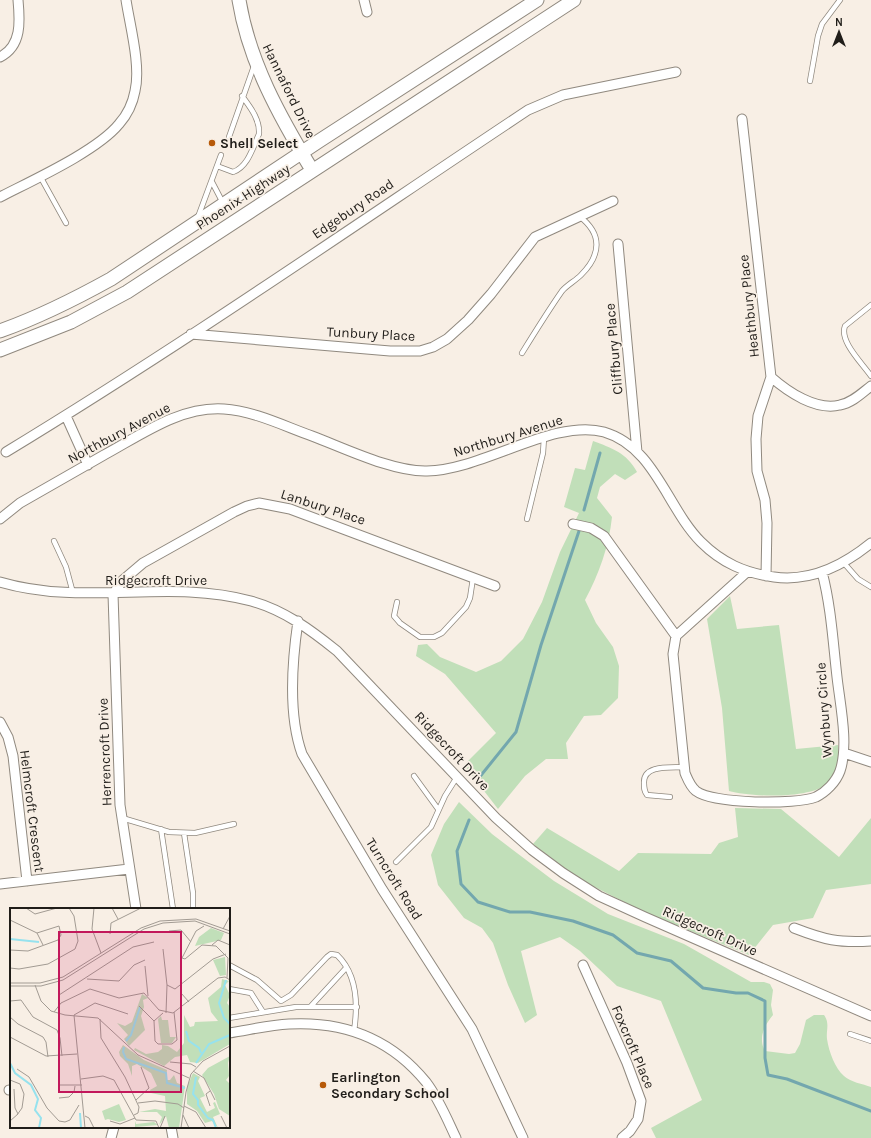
<svg xmlns="http://www.w3.org/2000/svg" width="871" height="1138" viewBox="0 0 871 1138" font-family="Karla,sans-serif">
<rect width="100%" height="100%" fill="#f8efe5"/>
<path fill="#c1dfb9" d="M593,441C612,448 627,453 637,472L625,480L615,474L600,487L597,498L612,517C609,546 599,574 585,600L596,623L613,647L619,666L618,698L601,715L584,716L566,743L568,759H546L525,776L498,809L464,765L496,733L445,674L416,656L418,645L427,644L440,657L476,672L501,661L523,639L542,602L560,552L579,513L564,507L575,468L585,470Z
M730,596L737,629L779,625L796,749L838,745C839,757 838,770 830,781C815,800 750,797 729,791L722,708L707,619Z
M459,802L492,834L554,881L608,914L684,944L751,982H764L770,984L773,990L771,1005L773,1015C764,1026 758,1038 765,1051L789,1054L795,1053L800,1044L806,1020L814,1015H824C830,1023 826,1030 827,1039C829,1052 835,1068 844,1076C850,1082 863,1084 871,1087V1138H656L651,1128L702,1100L661,1001L617,986L580,951L560,937L521,951L537,1015L525,1023L508,985L493,943L482,928L464,918L438,885L431,855L444,824Z
M735,808L781,809L839,857L871,818V884L826,890L813,918L773,925L749,955L642,911L579,879L533,844L547,828L619,871L638,853L711,854L719,843L738,837Z"/>
<g fill="none" stroke-linecap="round" stroke-linejoin="round">
<path stroke="#73a7ae" stroke-width="3" d="M584,510L600,453
M478,779L516,732L541,645L579,531
M469,820L457,851L461,884L478,902L510,912H530L573,921L613,935L637,953L671,961L703,988L736,993H748L765,1001V1058L768,1075L787,1079L871,1111"/>
<g stroke="#90897f" stroke-width="6">
<path id="lane" d="M810,81L818,36L822,24L840,0
M229,137L254,66
M217,166L233,172C248,167 253,147 259,134C260,119 250,107 242,96
M40,176L66,223
M212,182L223,203
M198,217L221,155
M871,305L845,326C839,341 862,363 871,376
M522,353C535,332 548,311 562,291C567,285 575,281 581,275C601,255 603,234 579,216
M527,519L543,453L544,438
M54,541L66,567L73,593
M843,562L858,579L871,587
M397,602L394,616L400,623L420,637H434L442,633L466,607L470,598L473,578
M414,776L438,809
M670,797L647,795C644,791 644,788 644,783C643,764 671,768 684,767
M122,818L169,832L195,833L234,824
M161,829L173,909
M184,833L193,893V909
M396,862L431,827L445,796L457,777
M229,965L257,980L281,1001L291,995L327,957L331,954L337,955C358,975 358,1005 354,1031
M229,989L251,993L263,1012
M311,1006L346,968
M229,1018L296,1007H357
M850,1034L871,1041"/>
</g>
<g stroke="#90897f" stroke-width="11">
<path id="street" d="M364,0L367,12
M0,57C22,46 20,21 18,0
M742,119L771,377C788,392 816,411 840,405C852,403 862,393 871,386
M0,197C33,180 97,151 119,124C127,115 133,102 135,91C141,66 130,26 126,0
M618,244L637,452
M191,334L390,351H420L433,347L447,339L468,320L491,294L535,237L613,201
M66,416L88,465
M6,452C184,344 355,225 528,110L563,95L676,72
M0,519L20,503C48,487 76,471 104,455C141,435 180,406 224,409C254,411 284,426 312,436C344,448 393,472 427,471C483,470 554,418 604,432C655,447 667,508 701,542C722,563 745,573 774,577C810,582 844,565 871,543
M573,524L591,528L604,536L676,636
M747,572L676,636L673,654L685,773C688,780 690,786 696,791C713,804 796,805 816,797C826,792 836,782 840,771C849,745 840,704 837,677C833,642 831,606 822,572
M766,576L767,523L765,500L757,471L756,439L758,416L771,377
M0,582C85,607 167,578 251,601C284,610 311,630 337,651L496,818L532,850L563,873L599,896L645,917L871,1016
M298,621C292,662 288,715 302,754L382,889L472,1029L523,1138
M0,722L8,737L13,756L27,881
M844,753L871,762
M0,884L129,869
M136,909L120,805L113,594L123,580L143,563L234,512L247,506L259,503L290,509L495,586
M794,928C825,940 838,943 871,941
M583,965L627,1063L641,1101L638,1119L630,1131L622,1138
M229,1033C249,1030 269,1025 289,1024C344,1021 391,1039 426,1082C439,1099 447,1119 456,1138
M9,1090H11
M171,1127L173,1138
M111,1138L114,1127"/>
</g>
<g stroke="#90897f" stroke-width="15">
<path id="secondary" d="M239,0C249,62 280,117 312,170
M0,331C39,317 75,299 111,279L319,141L537,0
M0,350L71,322L127,292L574,0"/>
</g>
<use href="#lane" stroke="#fff" stroke-width="4.5"/>
<use href="#street" stroke="#fff" stroke-width="9"/>
<use href="#secondary" stroke="#fff" stroke-width="13"/>
</g>
<g fill="#b75908" stroke="#f8efe5" stroke-width="1.5">
<circle cx="212" cy="143" r="4"/>
<circle cx="323" cy="1085" r="4"/>
</g>
<g text-anchor="middle" dominant-baseline="central" stroke-width="3.5" stroke-linejoin="round" paint-order="stroke">
<g font-size="14" fill="#201d19" stroke="#f8efe5">
<text transform="translate(289 91) rotate(64)">Hannaford Drive</text>
<text transform="translate(243 197) rotate(-33)">Phoenix Highway</text>
<text transform="translate(353 209) rotate(-34)">Edgebury Road</text>
<text transform="translate(749 306) rotate(-96)">Heathbury Place</text>
<text transform="translate(371 334) rotate(3)">Tunbury Place</text>
<text transform="translate(614 349) rotate(-95)">Cliffbury Place</text>
<text transform="translate(119 433) rotate(-28)">Northbury Avenue</text>
<text transform="translate(508 436) rotate(-17)">Northbury Avenue</text>
<text transform="translate(323 507) rotate(18)">Lanbury Place</text>
<text x="156" y="580">Ridgecroft Drive</text>
<text transform="translate(824 710) rotate(-94)">Wynbury Circle</text>
<text transform="translate(452 751) rotate(47)">Ridgecroft Drive</text>
<text transform="translate(105 752) rotate(-92)">Herrencroft Drive</text>
<text transform="translate(32 811) rotate(83)">Helmcroft Crescent</text>
<text transform="translate(394 879) rotate(58)">Turncroft Road</text>
<text transform="translate(710 931) rotate(24)">Ridgecroft Drive</text>
<text transform="translate(633 1047) rotate(67)">Foxcroft Place</text>
</g>
<g font-size="14" font-weight="bold" fill="#201d19" stroke="#f8efe5" text-anchor="start">
<text x="220" y="143">Shell Select</text>
<text x="331" y="1077">Earlington<tspan x="331" dy="16">Secondary School</tspan></text>
</g>
</g>
<g transform="translate(10 908)">
<rect width="220" height="220" fill="#f8efe5"/>
<path d="M201,20L214,25L211,32L185,38L189,29ZM215,49L216,67L210,68L203,52ZM212,71L219,73L215,77L220,87L217,95L220,99V136L188,155L180,154L177,147L165,149L154,158L124,142L125,140L136,146L148,144L152,141V137L158,138L167,144L174,135V107L180,119L184,118L185,114L208,113L201,104L198,90L211,79ZM132,86L138,90L133,92L134,99L131,108L135,122L119,138L114,131L118,127L107,115L115,118L122,114ZM151,108L152,112H158L160,129H166L162,135H151L148,111ZM113,137L134,152L157,162L156,172H160L164,167L167,175L175,178L169,220H159L156,208L149,217L152,209L147,204H129L145,201L156,203L155,188L141,185L140,182L147,178L141,165L127,156L122,158V168L118,156L110,148L109,144ZM220,148L218,155L219,168L216,172L220,176V208L209,201L204,186L192,167L198,160ZM183,165L190,169L188,173L195,188L190,190L197,204L205,200L203,195L205,194L210,206L203,209L208,220L202,213L195,215L187,203L177,196V179ZM109,196L116,212L109,214L98,211L95,212L92,203ZM125,213L126,216L144,214L148,217L125,219Z" fill="#c1dfb9"/>
<path fill="none" stroke="#96e2ee" stroke-width="2" d="M0,31L29,34M216,72L209,95L214,110L220,116M176,123L179,133L189,140L191,145M116,133L121,127L130,99M114,139L113,144L116,151L156,165L157,175L175,180M0,155L5,165L21,177L28,191L25,202L31,210L29,220M186,155L199,136L220,127M186,169L183,186L188,192V197L198,210L203,212L206,220M70,205L71,220"/>
<path fill="none" stroke="#a29b93" stroke-width="1" d="M16,0L25,6L47,0M84,0L82,21L91,45M102,0L108,11M0,12L27,25L49,18L51,27L48,32L18,43L0,42M194,18L186,23L172,50L175,51L192,37L206,38L218,50L217,70M213,21L220,8M159,23L171,22L181,34M27,25L33,37M100,26L101,15L131,0M202,37L208,32L220,37M153,41L157,77L165,81L203,51L216,46M135,58L138,88M0,60L9,61L38,56L65,41L68,33L64,8L59,0M77,71L109,73L124,57L135,52M0,75H30L53,69L131,20L150,13L186,11L220,23M25,77L31,93L41,103L55,107L88,110L128,147L179,170M0,78H31L53,72L134,21L153,15L185,13L220,26M171,85L179,94M49,87L123,39L144,34M0,93L11,92L23,109L47,122L50,130L52,148M129,98L144,113L145,133L148,136H162L167,132L164,104M44,104L51,95L80,81L109,90L134,85L149,102L163,105L208,70L215,69L220,72M156,105L157,77M0,109L8,116L33,129L36,134L38,149M90,111L91,130L115,169L129,199L128,205L124,207M144,113L153,105M0,129L36,148L67,146M160,154L181,156L186,159M7,161L19,169L37,200L49,213L55,214L60,212L69,197M183,163L194,170L205,192M71,171L93,168L104,172L126,212L146,213L149,220M0,172L10,176L14,186L12,200L7,207M50,177H72M200,183L196,186L200,198M49,190L59,189L64,184L65,178M126,192L139,180L131,159M128,195L145,193L168,196L174,200M174,198L186,204L196,220M173,207L179,220M75,208L79,210L84,220M211,208L217,220M0,213L8,206L5,200L4,181M100,213L110,216L125,210M75,220L64,107L85,95L118,106M150,220L155,208M171,220L176,184L181,166L193,153L220,138"/>
<path fill="#c2185b" fill-opacity="0.15" stroke="#c2185b" stroke-width="2" d="M49,24H171V184H49Z"/>
<rect width="220" height="220" fill="none" stroke="#201d19" stroke-width="2"/>
</g>
<g transform="translate(839 32)" stroke="#f8efe5" stroke-width="3" paint-order="stroke">
<path d="M0-3L7 15L0 10L-7 15Z" fill="#201d19"/>
<text y="-6" font-size="11" font-weight="bold" text-anchor="middle" fill="#201d19">N</text>
</g>
</svg>
